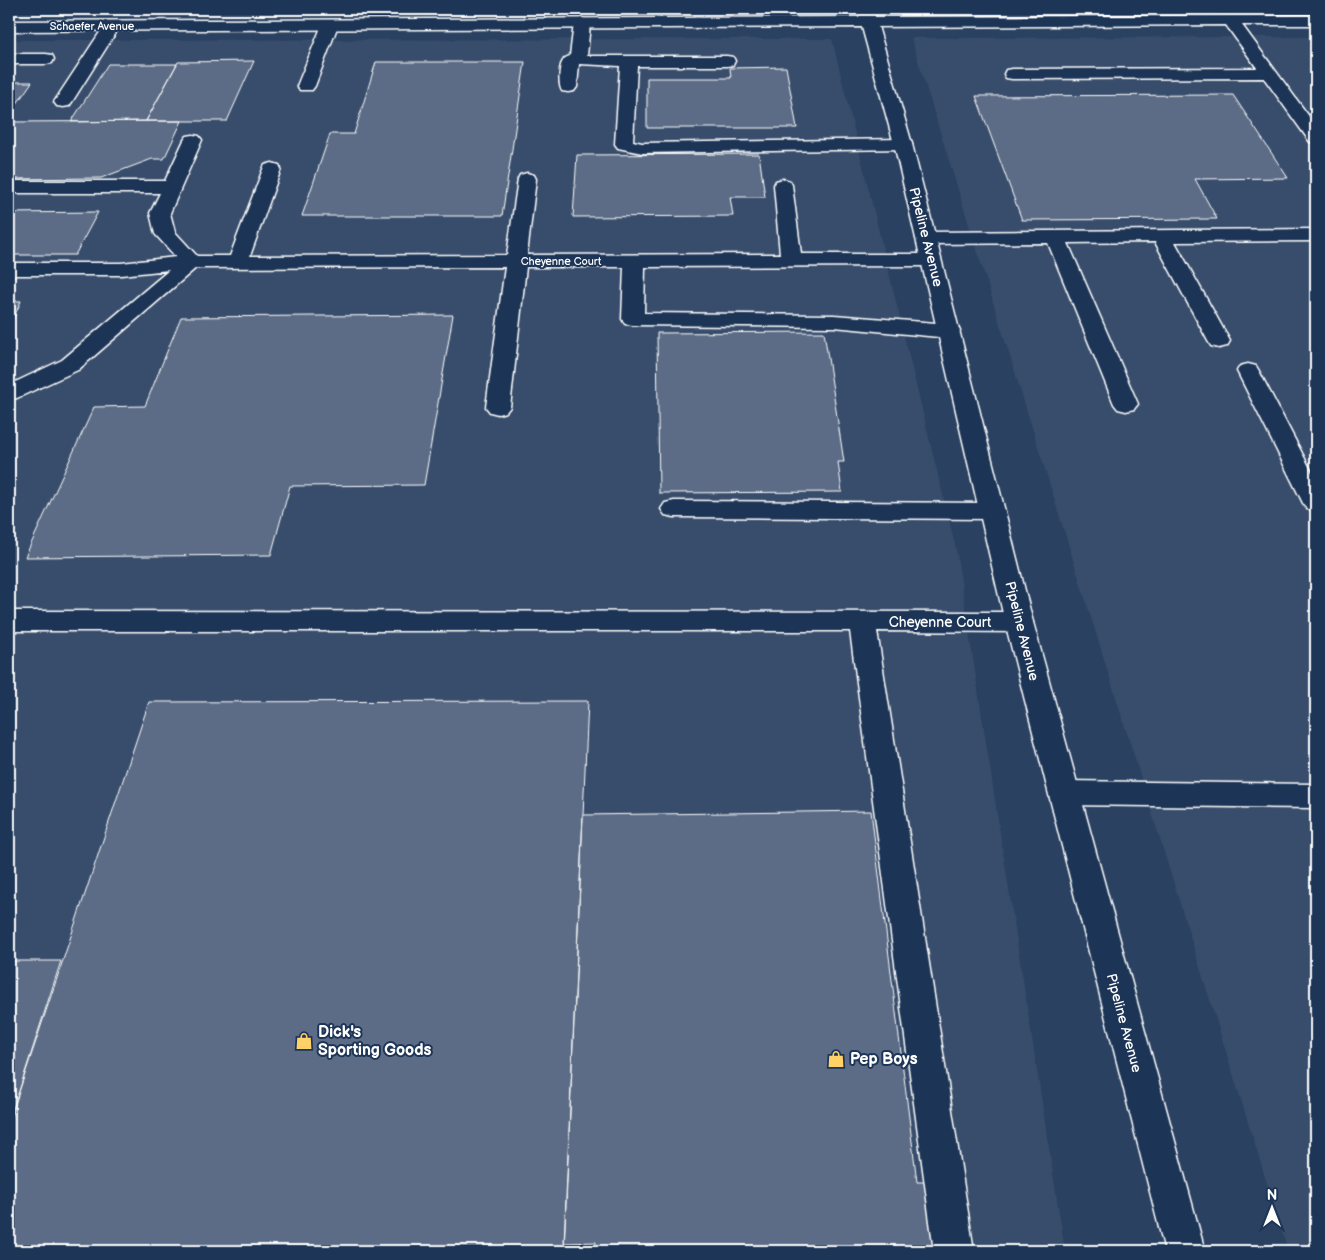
<svg xmlns="http://www.w3.org/2000/svg" width="1325" height="1260" viewBox="0 0 1325 1260" font-family="'Balsamiq Sans',sans-serif">
<rect width="100%" height="100%" fill="#2a4161"/>
<filter id="ink" filterUnits="userSpaceOnUse"><feTurbulence type="fractalNoise" baseFrequency=".02" numOctaves="2"/><feDisplacementMap in="SourceGraphic" scale="10" xChannelSelector="R" yChannelSelector="G"/><feConvolveMatrix kernelMatrix="1 2 1 2 8 2 1 2 1" color-interpolation-filters="sRGB"/></filter>
<g filter="url(#ink)">
<path fill="#394e6c" d="M1316,37V1251H1288L911,38Z
M832,39L956,549L1065,1251H9V40Z"/>
<path fill="#5b6c86" stroke="#fff" d="M254,61L227,121H146L178,62Z
M376,62H525L502,216H302L330,134H354Z
M108,64H177L146,121L71,122Z
M786,67L797,128H647V78H731L730,68Z
M9,82H32L9,115Z
M1233,95L1288,178L1195,179L1217,219L1022,220L976,96Z
M182,121L164,159H152L101,178L9,179V122Z
M759,154L765,197H730L733,216L573,217L577,155Z
M98,212L75,255H9V213Z
M9,301H21L9,329Z
M453,315L424,485L290,486L271,555L25,557L94,407L145,406L181,317Z
M824,332L844,462H838L842,492L659,493L657,333Z
M588,701L564,1251H9V1122L149,702Z
M871,811L917,1182H930L942,1251H595L596,1242L564,1243L583,815Z
M9,961H61L9,1122Z"/>
<g fill="none" stroke-linecap="round" stroke-linejoin="round">
<g stroke="#fff" stroke-width="3">
<path id="minor" d="M1316,15V25H1242L1316,126V143L1310,142L1264,78L1012,79L1006,78L1004,74L1006,70L1012,69L1257,68L1226,25L868,27L862,25L860,22L862,19L868,17Z
M582,18L588,20L590,23L587,56H727L733,57L735,61L733,65L727,66H637L633,141L642,143L903,139L909,140L912,144L909,148L903,149L642,153L618,148L615,144L620,66L579,64L577,87L574,91L568,92L562,91C558,85 559,66 563,61C564,58 567,57 570,56L574,23L576,20Z
M330,20L336,22L338,25L315,86L312,90H300L297,86L322,25L324,22Z
M112,21L118,23L120,26L72,102L69,106L63,107L57,106L54,102L106,23Z
M9,54H46L52,55L54,59L52,63L46,64H9Z
M193,135L199,136L202,140L170,213L175,232L197,256H230L263,169L265,165L272,163L279,165L281,169L250,256L507,255L518,179L520,175L527,173L534,175L536,179L527,255L780,254L774,185L776,181L783,179L790,181L792,185L801,254H931L938,256L941,260L938,264L931,266L645,267L644,313L834,315L949,324L957,326L960,331L957,336L949,338L834,327L633,325L625,324L622,319L624,267H526L510,407L506,412L498,414L490,412L486,407L505,267L196,268L78,370L17,398L9,400V385L62,360L169,270L121,275H9V263H121L176,257L155,234L150,213L160,193H9V181H165L184,140L187,136Z
M1316,229V241L1175,242L1230,341L1227,346L1219,348L1211,346L1208,341L1155,242L1068,243L1138,404L1134,409L1126,411L1118,409L1114,404L1048,243L926,244L919,242L916,238L919,234L926,232Z
M1248,364L1256,366L1259,371L1316,480V511L1307,509L1303,503L1237,371L1240,366Z
M674,501L992,503L1001,505L1005,511L1001,517L992,519L674,517L665,515L661,509L665,503Z
M9,611L1019,612L1029,615L1033,622L1029,629L1019,632L877,631L974,1251H934L850,631H9Z
M1064,781L1316,784V808L1064,805L1053,802L1049,793L1053,784Z"/>
</g>
<g stroke="#fff" stroke-width="3">
<path id="major" d="M857,9H873L912,144L1033,622L1205,1251H1165L1005,622L894,144L862,27L9,31V21L859,17Z"/>
</g>
<use href="#minor" fill="#1d3557" fill-rule="evenodd"/>
<use href="#major" fill="#1d3557" fill-rule="evenodd"/>
</g>
</g>
<defs>
<g id="shop-bare" transform="scale(1.35)"><path d="M-5-2.5h2.3a2.7 3.5 0 0 1 5.4 0H5L5.5 6h-11ZM-1.5-2.5h3a1.5 2.3 0 0 0-3 0Z" fill="#ffd166" stroke="#1d3557" stroke-width="2.5" paint-order="stroke"/></g>
</defs>
<g fill-rule="evenodd">
<use href="#shop-bare" x="304" y="1041"/>
<use href="#shop-bare" x="836" y="1059"/>
</g>
<g text-anchor="middle" dominant-baseline="central" stroke-width="4" stroke-linejoin="round" paint-order="stroke">
<g font-size="11" fill="#fff" stroke="#1d3557">
<text x="92" y="26">Schaefer Avenue</text>
<text x="561" y="261">Cheyenne Court</text>
</g>
<g font-size="14" fill="#fff" stroke="#1d3557">
<text transform="translate(926 237) rotate(76)">Pipeline Avenue</text>
<text x="940" y="622">Cheyenne Court</text>
<text transform="translate(1022 631) rotate(76)">Pipeline Avenue</text>
<text transform="translate(1124 1023) rotate(75)">Pipeline Avenue</text>
</g>
<g font-size="16" font-weight="bold" fill="#fff" stroke="#1d3557" text-anchor="start">
<text x="318" y="1032">Dick's<tspan x="318" dy="18">Sporting Goods</tspan></text>
<text x="850" y="1059">Pep Boys</text>
</g>
</g>
<rect width="1325" height="1260" fill="none" stroke="#1d3557" stroke-width="30"/>
<rect x="15" y="15" width="1295" height="1230" fill="none" stroke="#fff" stroke-width="2" filter="url(#ink)"/>
<g transform="translate(1272 1208)" stroke="#1d3557" stroke-width="4" paint-order="stroke">
<path d="M0-4L9 19L0 12L-9 19Z" fill="#ffffff"/>
<text y="-8" font-size="14" font-weight="bold" text-anchor="middle" fill="#ffffff">N</text>
</g>
</svg>
